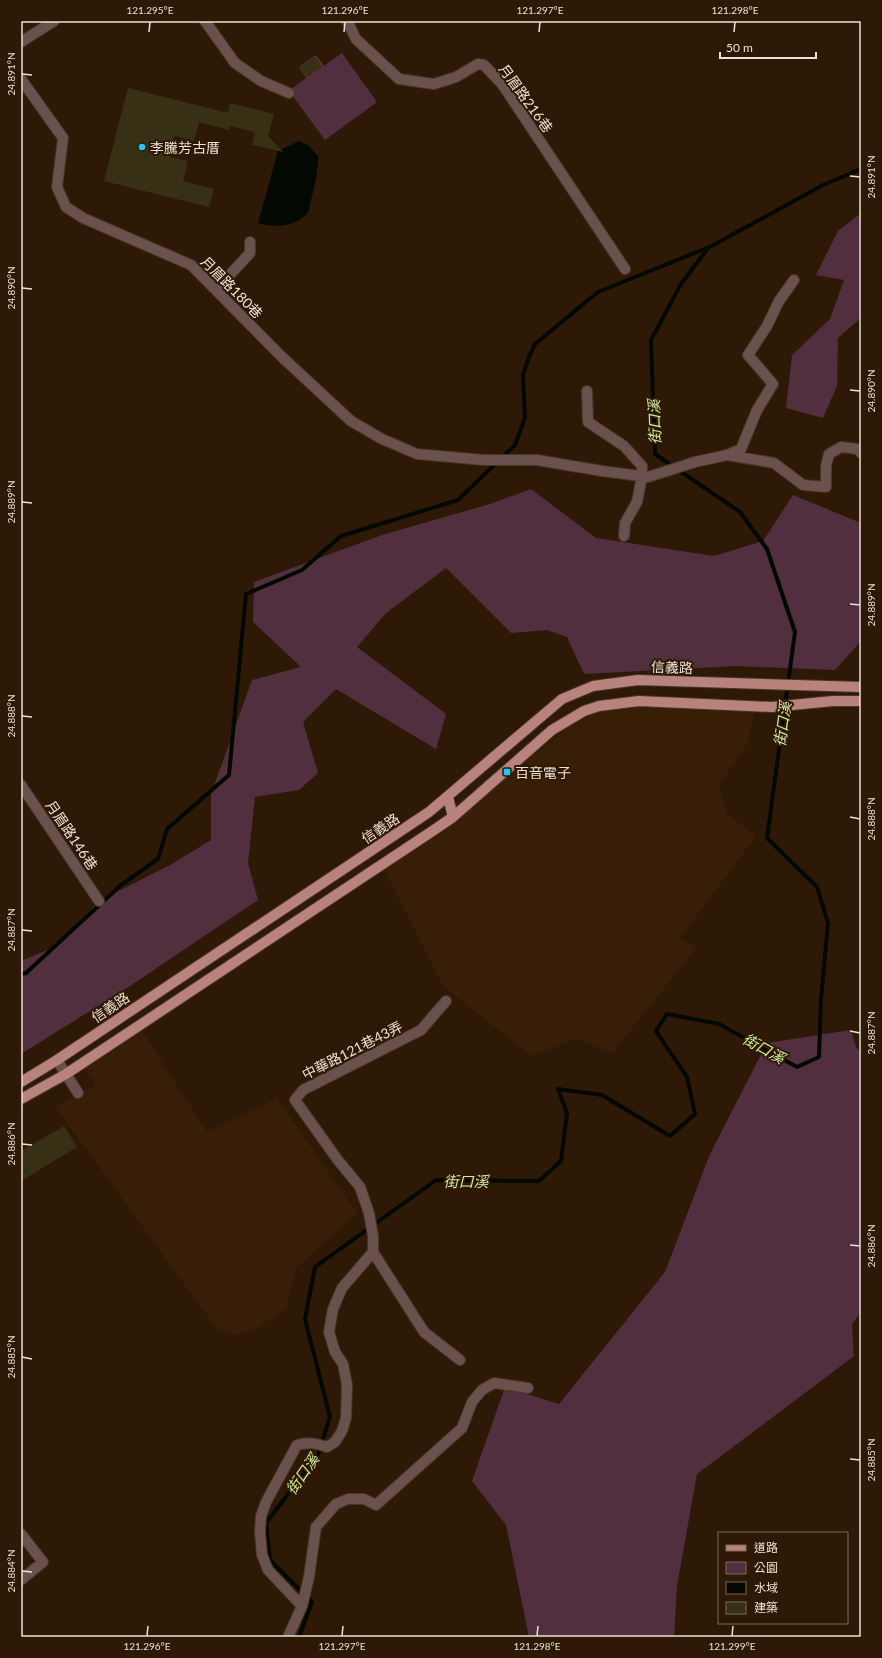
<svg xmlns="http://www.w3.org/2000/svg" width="882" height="1658" viewBox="0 0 882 1658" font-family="Lato,'Noto Sans TC',sans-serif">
<rect width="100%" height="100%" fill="#2e1907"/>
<path fill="#391e07" d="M615,705L756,706L746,746L719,785L726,813L756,836L680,938L697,947L612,1053L576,1038L532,1056L444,987L384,870L582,717Z
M141,1029L207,1132L268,1103L276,1097L357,1213L296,1268L287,1308L252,1331L232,1335L216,1328L56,1107L95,1085L85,1067Z"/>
<path fill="#512f3e" d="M342,53L377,102L325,140L289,91L306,78L299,67L316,55L324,66Z
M861,213V318L838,338L837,386L823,418L786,408L792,355L830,319L844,280L816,275L838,231Z
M531,489L596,538L714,556L763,541L793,495L861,523V641L835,670L736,666L584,674L567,637L547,630L511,633L446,568L386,613L357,647L446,714L436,749L336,689L303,722L318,773L299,790L255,797L248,863L258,900L130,986L21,1054V961L57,946L99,901L172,864L211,840V794L252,680L301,667L253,622L254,582L382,535L490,504Z
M851,1030L856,1047L861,1052V1312L852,1324L854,1356L697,1474L677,1586L674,1637H529L506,1525L472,1481L505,1387L559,1404L665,1272L710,1154L767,1043Z"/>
<path fill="#030900" d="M299,141L308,145L318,156C318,172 315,185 311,200C310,203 310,209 308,212C298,227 273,228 258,223L278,151Z"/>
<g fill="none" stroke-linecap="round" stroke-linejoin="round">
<path stroke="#030900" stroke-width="4" d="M21,974L26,973L121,885L158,859L167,829L229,775L246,594L302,570L341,536L458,500L515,445L525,418L523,375L529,357L535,344L598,292L707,248
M299,1637L312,1602L270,1560L266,1523L318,1455L330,1417L305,1319L315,1267L436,1180L539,1181L561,1161L567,1113L558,1089L602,1095L670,1136L695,1114L687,1077L656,1031L667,1014L719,1024L797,1067L819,1057L821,1000L828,923L817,887L767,838L795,632L767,549L740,512L655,454L651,340L681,284L708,248L823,185L861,169"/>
</g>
<path fill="#383014" d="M315,57L322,67L307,77L300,67Z
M128,88L228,113L230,103L274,114L268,136L283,152L252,145L255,132L230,126L229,130L199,122L194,141L174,136L169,157L188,161L183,181L214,189L209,207L104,181Z
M64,1126L77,1147L21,1181V1151Z"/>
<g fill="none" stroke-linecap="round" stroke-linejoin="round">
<g stroke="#493524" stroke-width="12">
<path id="minor" d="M205,21L235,63L261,81L289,93
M347,21L356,39L399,79L434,84L456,77L478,64L484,65L502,84L625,269
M21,42L54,21
M21,79L63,138L57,187L66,207L83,218L191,265L282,357L351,421L382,439L417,454L484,460H537L602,471L648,477L695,462L727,455L741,449L757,410L773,384L748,355L767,326L779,301L794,280
M216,290L250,253V242
M587,391L588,422L624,446L642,466V476L637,502L625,523L624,536
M727,455L774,463L803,485L826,487V466L829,454L841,447L858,449L861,453
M21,785L99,901
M57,1060L78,1093
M373,1252L424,1332L460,1360
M21,1534L43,1562L21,1580
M302,1606L268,1570L262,1555L260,1532L261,1516L266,1502L297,1445C308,1442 316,1443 327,1447L335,1442L342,1431L346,1418L347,1385L343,1364L335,1352L329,1332L333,1309L342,1288L373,1252V1236L369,1213L360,1187L337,1159L295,1100L303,1090L421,1030L446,1001
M288,1637L302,1606L309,1577L316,1527L336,1504L348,1499H364L376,1505L462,1428L472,1402L482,1390L494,1383L528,1388"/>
</g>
<g stroke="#493524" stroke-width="12">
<path id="major" d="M448,797L453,817
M21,1082L57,1060L429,812L562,699L593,686L638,680L861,687
M21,1099L66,1074L431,832L453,817L552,730L584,711L599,706L639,701L772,707L833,701H861"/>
</g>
<use href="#minor" stroke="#6b514e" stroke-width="10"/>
<use href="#major" stroke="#b8837d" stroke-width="10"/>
</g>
<path fill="none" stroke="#eee0d4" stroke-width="1.5" d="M149,32L150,22M344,32L345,22M539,32L540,22M734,32L735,22M22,74L32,75M850,176L860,177M22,288L32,289M850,390L860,391M22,502L32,503M850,604L860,605M22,716L32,717M850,817L860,819M22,930L32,931M850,1031L860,1033M22,1144L32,1145M850,1245L860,1246M22,1357L32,1359M850,1459L860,1460M22,1571L32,1572M147,1636L148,1626M342,1636L343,1626M537,1636L538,1626M732,1636L733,1626"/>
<g fill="#16cafb" stroke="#2e1907" stroke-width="1.5">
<circle cx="142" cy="147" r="4"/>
<rect x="503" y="768" width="8" height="8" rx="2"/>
</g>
<g text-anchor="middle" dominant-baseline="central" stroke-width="4" stroke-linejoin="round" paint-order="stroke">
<g font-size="14" fill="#eee0d4" stroke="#2e1907">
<text transform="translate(526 98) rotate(54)">月眉路216巷</text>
<text transform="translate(232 287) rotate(45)">月眉路180巷</text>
<text transform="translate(672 667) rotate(2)">信義路</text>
<text transform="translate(380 828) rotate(-34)">信義路</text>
<text transform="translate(72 835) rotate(56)">月眉路146巷</text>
<text transform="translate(110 1007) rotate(-34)">信義路</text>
<text transform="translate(352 1050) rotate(-27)">中華路121巷43弄</text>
</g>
<g font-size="14" fill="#eee0d4" stroke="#2e1907" text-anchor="start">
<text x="150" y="147">李騰芳古厝</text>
<text x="515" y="772">百音電子</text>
</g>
<g font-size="15" font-style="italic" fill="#d0ee9d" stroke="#2e1907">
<text transform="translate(654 422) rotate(-92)">街口溪</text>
<text transform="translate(782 724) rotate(-82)">街口溪</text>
<text transform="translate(764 1048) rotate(29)">街口溪</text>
<text x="466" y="1181">街口溪</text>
<text transform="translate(302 1474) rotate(-55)">街口溪</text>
</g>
</g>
<rect width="882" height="1658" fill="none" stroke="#2e1907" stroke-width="44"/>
<rect x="718" y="1532" width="130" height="92" fill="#2e1907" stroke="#7b6959"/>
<rect x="726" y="1545" width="20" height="6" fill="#b8837d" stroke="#7b6959"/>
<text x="754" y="1552" font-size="12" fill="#eee0d4">道路</text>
<rect x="726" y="1562" width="20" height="12" fill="#512f3e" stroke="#7b6959"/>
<text x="754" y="1572" font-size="12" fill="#eee0d4">公園</text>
<rect x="726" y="1582" width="20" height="12" fill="#030900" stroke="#7b6959"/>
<text x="754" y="1592" font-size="12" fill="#eee0d4">水域</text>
<rect x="726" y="1602" width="20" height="12" fill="#383014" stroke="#7b6959"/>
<text x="754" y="1612" font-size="12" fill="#eee0d4">建築</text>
<path d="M720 52v6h96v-6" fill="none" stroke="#eee0d4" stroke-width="2"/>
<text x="726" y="52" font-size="12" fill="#eee0d4" stroke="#2e1907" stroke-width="3" paint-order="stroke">50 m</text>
<rect x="22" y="22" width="838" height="1614" fill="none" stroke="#eee0d4" stroke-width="1.5"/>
<g font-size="10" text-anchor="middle" fill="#eee0d4">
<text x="150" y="14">121.295°E</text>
<text x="345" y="14">121.296°E</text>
<text x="540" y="14">121.297°E</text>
<text x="735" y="14">121.298°E</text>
<text transform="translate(11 74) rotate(-90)" y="4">24.891°N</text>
<text transform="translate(871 177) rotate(-90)" y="4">24.891°N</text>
<text transform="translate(11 288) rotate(-90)" y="4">24.890°N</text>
<text transform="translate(871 391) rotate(-90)" y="4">24.890°N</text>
<text transform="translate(11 502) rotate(-90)" y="4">24.889°N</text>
<text transform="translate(871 605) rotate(-90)" y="4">24.889°N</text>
<text transform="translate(11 716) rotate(-90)" y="4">24.888°N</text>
<text transform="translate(871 819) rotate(-90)" y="4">24.888°N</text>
<text transform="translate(11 930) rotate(-90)" y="4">24.887°N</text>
<text transform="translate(871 1033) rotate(-90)" y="4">24.887°N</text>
<text transform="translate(11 1144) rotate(-90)" y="4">24.886°N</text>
<text transform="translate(871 1246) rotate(-90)" y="4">24.886°N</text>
<text transform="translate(11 1357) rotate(-90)" y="4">24.885°N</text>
<text transform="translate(871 1460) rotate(-90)" y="4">24.885°N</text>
<text transform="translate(11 1571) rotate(-90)" y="4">24.884°N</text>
<text x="147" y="1650">121.296°E</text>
<text x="342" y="1650">121.297°E</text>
<text x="537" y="1650">121.298°E</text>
<text x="732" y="1650">121.299°E</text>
</g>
</svg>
